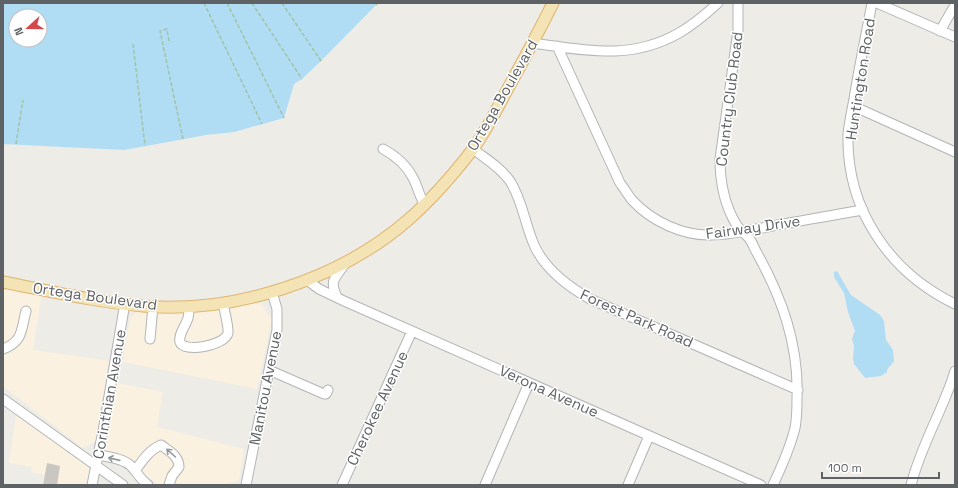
<svg xmlns="http://www.w3.org/2000/svg" width="958" height="488" viewBox="0 0 958 488" font-family="'Space Grotesk',sans-serif">
<rect width="100%" height="100%" fill="#eeece7"/>
<path fill="#faf1e0" d="M9,288L42,293L33,350L110,361L96,441L83,448L3,386V291Z
M260,303L272,319L257,389L123,362L130,318L137,311L183,313Z
M117,383L163,392L157,427L244,449L239,481L221,485H158L125,458L104,452L103,449Z
M16,416L90,466L86,485H42L44,475L31,472L32,467L9,463Z"/>
<path fill="#b1ddf4" fill-rule="evenodd" d="M3,3H378L321,61L302,79L294,84L284,118L234,132L206,135L124,150L3,144ZM16,16H40V40H16Z
M837,271L851,295L880,315L884,321L886,340L893,350L894,361L887,370V372L881,376L865,378L854,364L853,358L854,346L852,339L855,331L848,312L844,293L834,277V272Z"/>
<path fill="#cac7c3" d="M47,463L60,466L57,485H43Z"/>
<g fill="none" stroke-linecap="round" stroke-linejoin="round">
<g stroke="#b2b4b7" stroke-width="11">
<path id="minor" d="M738,3V30L720,159C720,182 724,204 736,224C739,229 744,233 748,237C752,241 754,248 757,253C782,298 799,345 797,398C797,408 797,418 795,428C790,448 782,466 773,485
M872,3C866,35 859,67 854,99C852,110 849,123 848,134C846,209 889,272 955,304
M877,3L955,37
M940,31L955,5
M532,43C585,50 630,61 679,33C693,25 706,14 718,3
M557,46L620,183C624,188 628,195 632,200C651,221 683,236 711,235C732,235 752,230 772,226C802,221 832,215 863,210
M853,106L955,152
M383,149C396,156 406,164 413,178C418,187 419,196 425,205
M473,149C486,159 500,167 510,181C523,201 525,226 535,247C546,270 569,287 590,299L798,390
M307,280L319,289L344,301L761,485
M337,297C328,279 337,277 346,262
M189,306C189,310 189,314 188,318C186,325 178,335 180,342C183,353 225,346 228,333C229,328 224,309 223,303
M150,339L153,306
M3,349C23,342 21,330 26,311
M269,370L324,394H326L328,390
M3,399L123,485
M98,455C108,457 123,458 131,466C137,472 140,479 148,485
M135,471C142,461 149,450 161,445C169,451 179,456 179,467L172,476L169,485
M92,485L103,431L125,303
M246,485L277,330V309L272,292
M342,485L412,331
M485,485L529,383
M628,485L649,436
M911,485C921,445 943,410 955,371"/>
</g>
<g stroke="#dfb46f" stroke-width="13">
<path id="major" d="M3,282C49,291 96,302 143,306C233,314 339,280 408,220C432,199 453,175 473,149C486,131 496,111 506,92C522,63 538,33 553,3"/>
</g>
<path stroke="#a1c2a7" stroke-width="1.5" stroke-dasharray="4 2" stroke-linecap="butt" d="M204,3L262,124
M227,3L284,118
M252,3L302,79
M282,3L321,61
M375,3L377,5
M169,41L167,29L160,31L183,139
M133,44L145,146
M16,144L23,100"/>
<use href="#minor" stroke="#fff" stroke-width="9"/>
<use href="#major" stroke="#f4e4b5" stroke-width="11"/>
</g>
<defs><path id="oneway-shaft" d="M-6 0H5M1.5-3L5.5 0L1.5 3" fill="none" stroke-width="1.6" stroke-linecap="round" stroke-linejoin="round"/></defs>
<g stroke="#96999b">
<use href="#oneway-shaft" transform="translate(171 453) rotate(-138)"/>
<use href="#oneway-shaft" transform="translate(114 459) rotate(-167)"/>
</g>
<g text-anchor="middle" dominant-baseline="central" stroke-width="3" stroke-linejoin="round" paint-order="stroke">
<g font-size="15" fill="#5e6265" stroke="#fff">
<text transform="translate(860 79) rotate(-81)">Huntington Road</text>
<text transform="translate(502 95) rotate(-60)">Ortega Boulevard</text>
<text transform="translate(729 99) rotate(-83)">Country Club Road</text>
<text transform="translate(753 227) rotate(-8)">Fairway Drive</text>
<text transform="translate(95 296) rotate(8)">Ortega Boulevard</text>
<text transform="translate(637 318) rotate(24)">Forest Park Road</text>
<text transform="translate(265 388) rotate(-79)">Manitou Avenue</text>
<text transform="translate(549 391) rotate(24)">Verona Avenue</text>
<text transform="translate(109 394) rotate(-80)">Corinthian Avenue</text>
<text transform="translate(377 408) rotate(-65)">Cherokee Avenue</text>
</g>
</g>
<rect width="958" height="488" fill="none" stroke="#5e6265" stroke-width="8"/>
<g transform="translate(28 28) rotate(249)"><circle r="19" fill="#ffffff" stroke="#bfc0c1"/>
<path d="M0-3L7 15L0 10L-7 15Z" fill="#d3484b"/>
<text y="-6" font-size="11" font-weight="bold" text-anchor="middle" fill="#5e6265">N</text>
</g>
<path d="M822 472v6h117v-6" fill="none" stroke="#5e6265" stroke-width="2"/>
<text x="828" y="472" font-size="12" fill="#5e6265" stroke="#ffffff" stroke-width="3" paint-order="stroke">100 m</text>
</svg>
